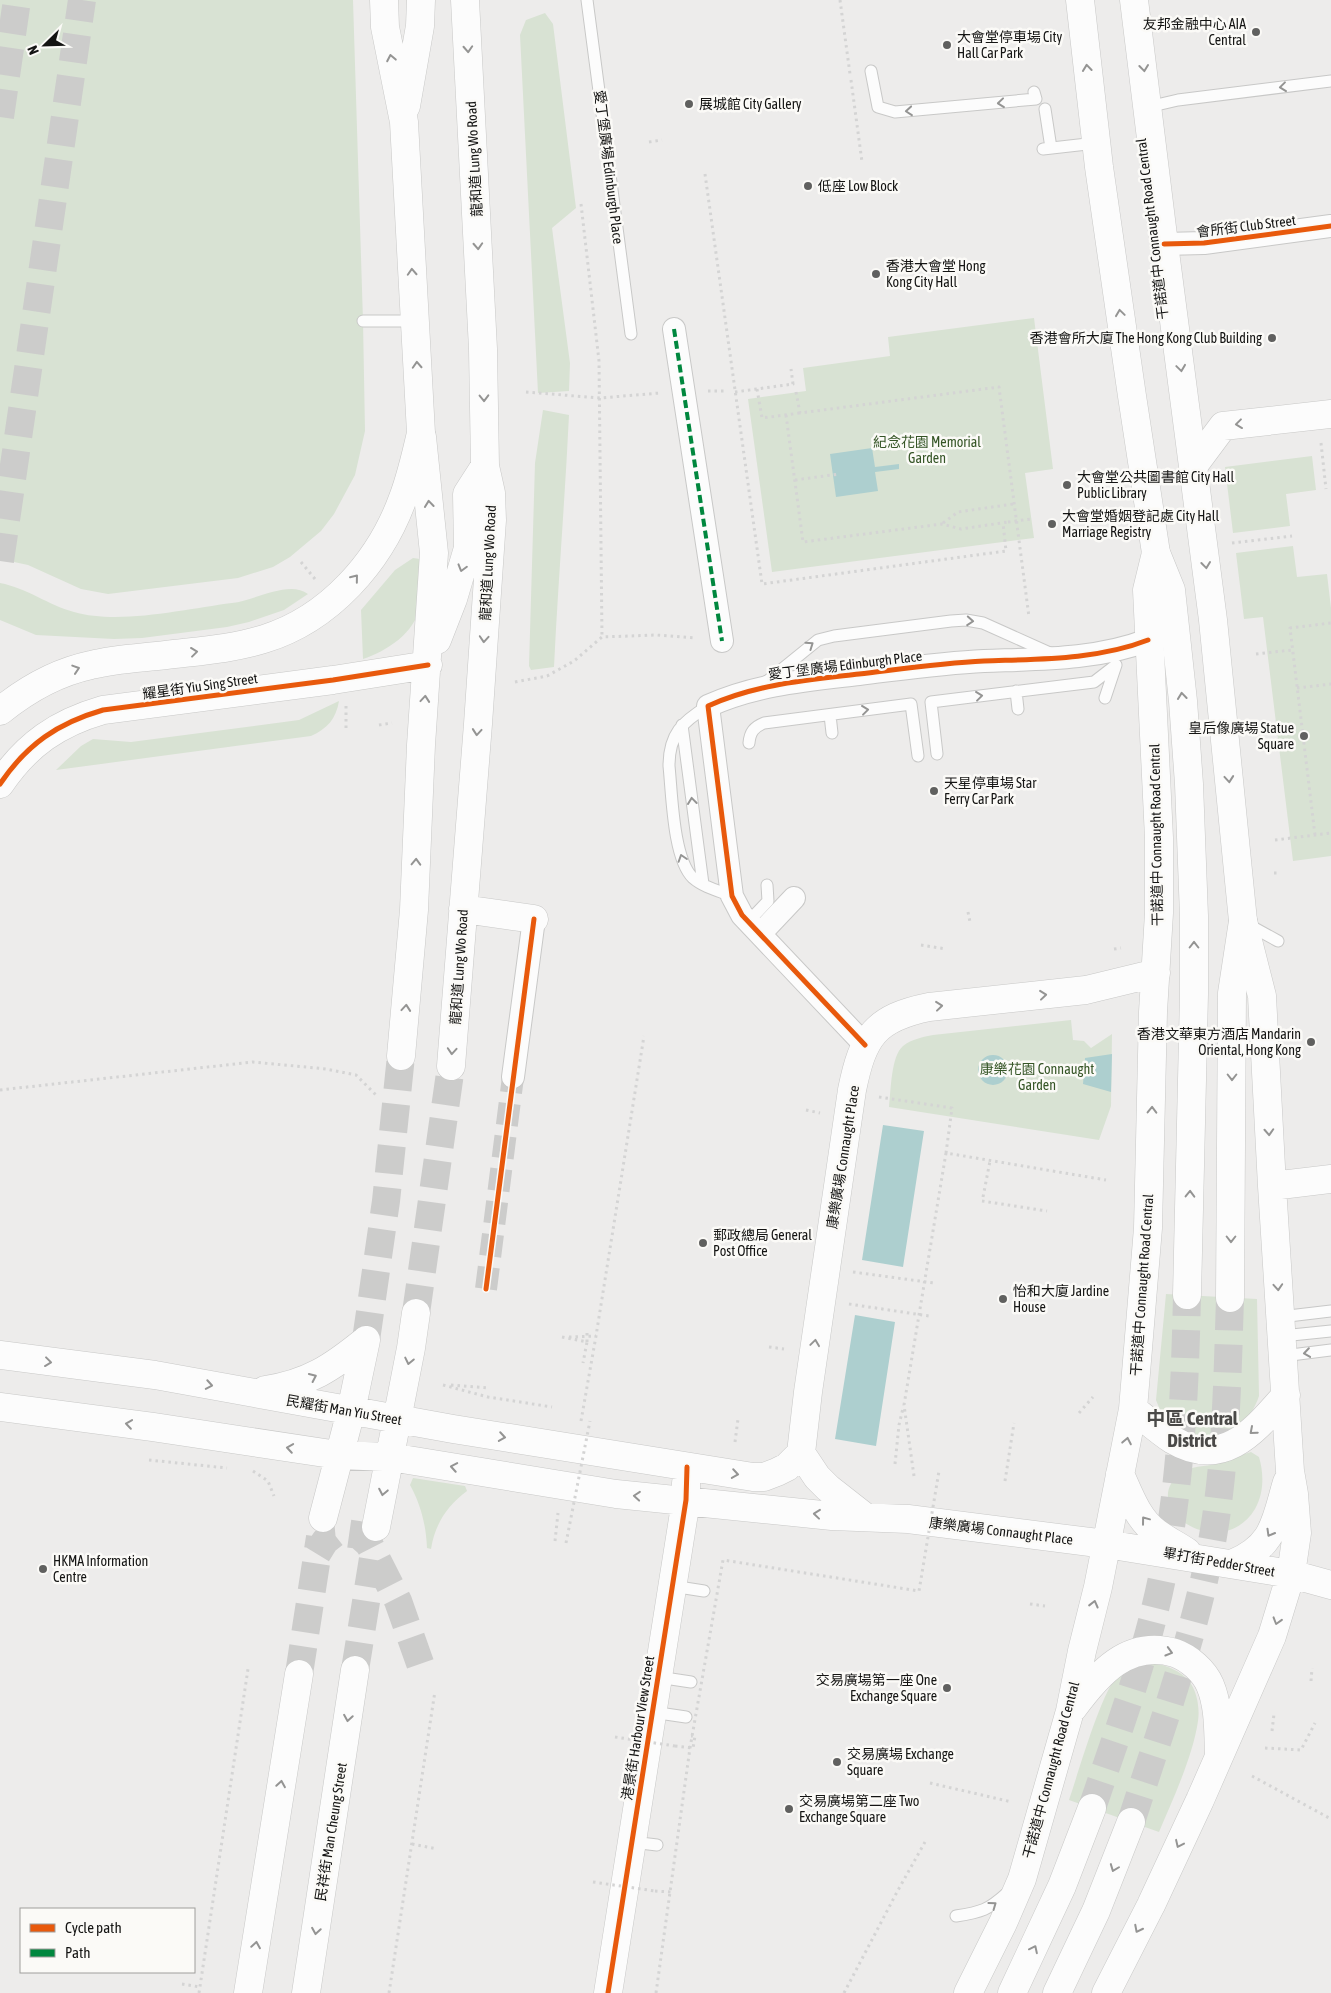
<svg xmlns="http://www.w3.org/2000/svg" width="1331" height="1993" viewBox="0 0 1331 1993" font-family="'Asap Condensed','Noto Sans TC',sans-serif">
<rect width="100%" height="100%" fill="#edeceb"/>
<path fill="#d8e2d3" d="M0,0H353L363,321L365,431L355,475L334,514L321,531L290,557L273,567L238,578L108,594L81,589L28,565L0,559Z
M545,13L553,24L576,208L552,228L570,363L569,391L538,393L520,35L526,20Z
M1034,318L1053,469L1025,473L1034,538L772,572L748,399L806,391L803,368L890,356L888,337Z
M543,410L569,415C565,499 558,583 554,667L531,670L529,666L535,463Z
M1312,456L1316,490L1286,494L1290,526L1233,533L1225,467Z
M1293,546L1297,577L1327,574L1331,608V856L1293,861L1263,617L1244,619L1236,553Z
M413,558L420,559C420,574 423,591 420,606C415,633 387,651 363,659L361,610L395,570Z
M0,583C27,588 48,605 74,612C119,625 185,609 232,603C256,600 289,580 308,594L284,610L249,622L227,627L142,638L114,639L36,635L0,620Z
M339,701C336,719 327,729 311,736L56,770L81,746L93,739L131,742L299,720Z
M1071,1020L1073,1040L1084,1041L1091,1048L1112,1034L1111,1106L1099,1140L889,1107C891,1090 891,1056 903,1046C912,1039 923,1037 933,1035Z
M1166,1294L1257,1299L1259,1396C1246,1436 1205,1449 1170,1422C1163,1417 1159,1408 1156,1400Z
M1251,1452L1259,1457C1264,1474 1264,1493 1255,1509C1221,1565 1134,1507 1182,1472C1185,1470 1189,1469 1192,1468C1200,1466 1207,1466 1215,1464C1227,1461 1239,1455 1251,1452Z
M413,1478L465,1486L467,1491C447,1506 435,1524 431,1549L427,1548C426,1525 421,1505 410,1485Z
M1156,1663C1169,1667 1179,1670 1189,1681C1197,1691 1200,1708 1198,1721C1193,1756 1173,1799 1159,1832L1069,1800C1078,1774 1102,1689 1119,1674C1130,1665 1143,1664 1156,1663Z"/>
<path fill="#adcfcf" d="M872,448L875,467L899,464V469L875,472L878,491L836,497L830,454Z
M1112,1054L1111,1092L1083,1084L1085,1058Z
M978 1070a15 15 0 1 1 30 0a15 15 0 1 1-30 0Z
M883,1125L924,1131L903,1267L862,1260Z
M855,1315L895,1322L876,1446L835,1439Z"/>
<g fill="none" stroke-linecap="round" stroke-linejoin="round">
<path stroke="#cccccb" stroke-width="22" stroke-dasharray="22 11" stroke-linecap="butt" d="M486,1289L513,1077"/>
<path stroke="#cccccb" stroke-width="28" stroke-dasharray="28 14" stroke-linecap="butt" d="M416,1313L451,1066
M366,1340L386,1201L401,1056
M317,1554L325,1541L334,1534L345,1533L359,1535L369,1544L398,1601L421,1666
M355,1670L375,1546
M299,1674L320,1537"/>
<path stroke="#cccccb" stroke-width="28" stroke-dasharray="28 14" stroke-linecap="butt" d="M1092,1808C1118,1731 1147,1654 1163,1573C1181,1482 1185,1388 1187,1295"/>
<path stroke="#cccccb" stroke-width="28" stroke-dasharray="28 14" stroke-linecap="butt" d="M0,117L17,0
M0,561L82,0
M1131,1822C1157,1741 1186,1660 1205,1576C1226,1486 1227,1390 1230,1298"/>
<g stroke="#c8c8c7" stroke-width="13">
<path id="lane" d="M587,0L631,334
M871,71L878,107L895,112L1036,99L1034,92
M1148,107L1178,100L1331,81
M1045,109L1051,148
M1043,149L1096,143
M363,321H414
M765,683L818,640L834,636L951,621L966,620L983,623L1052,654
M1016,691L1018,709
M1105,698L1116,665
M708,706C682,722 669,734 669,766C672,794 673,859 693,878C703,887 719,891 732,896
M830,715L832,733
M682,725L703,884
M749,743C750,732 754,727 764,723L911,704L918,756
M937,754L931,702L1094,682L1116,665
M748,922L768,901L767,885
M1247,924L1278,941
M1280,1317L1331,1311
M1282,1336L1331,1331
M1283,1356L1331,1350
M672,1586L704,1591
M658,1677L691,1682
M652,1712L686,1717
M632,1842L657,1845
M956,1916C982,1912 988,1910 1007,1893"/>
</g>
<g stroke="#c8c8c7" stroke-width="24">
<path id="street" d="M1164,244L1204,243L1331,226
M674,329L722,641
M760,934L794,898
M865,1045L742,915L732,896L708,706C756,684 808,680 859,674C901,669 942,663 984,661C1038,659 1097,660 1148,640
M513,1077L534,919"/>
</g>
<g stroke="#c8c8c7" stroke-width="29">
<path id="secondary" d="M1194,465L1223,426L1331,414
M437,640L453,599L468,548L467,494L485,466
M0,784C27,744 58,723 103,710L333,680L428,665
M463,909L534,919
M401,1056L414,910L421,745L434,553L422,437
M451,1066L478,724L492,520L491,493L485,466L483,349L465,0
M1272,1186L1331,1179
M0,1355L155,1375L453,1429L753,1477H764L777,1472L787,1467L801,1453L808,1392L852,1090C863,1036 875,1018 929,1007L1086,990L1156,973
M265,1390C308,1384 333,1367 366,1340
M0,1407L153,1427L338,1455L390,1457L616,1494L832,1516L908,1519L1106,1544L1291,1574L1331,1585
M1133,1409C1146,1419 1159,1431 1173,1440C1224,1470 1255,1430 1286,1395
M801,1453L817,1477L828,1488L865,1517
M1120,1474C1129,1494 1138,1520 1157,1533C1166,1540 1177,1545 1187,1552
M323,1518L351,1411L366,1340
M376,1527L411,1348L416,1313
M1232,1564C1275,1546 1275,1522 1287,1482
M1073,1708C1098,1674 1128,1639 1175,1653C1189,1658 1204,1671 1210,1685C1219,1706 1218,1731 1219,1753
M248,1993L299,1674
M306,1993L355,1670
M608,1993L686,1500V1483
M968,1993L1003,1923L1022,1879L1070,1711L1082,1651L1098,1587L1133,1409L1148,1228L1153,1012L1159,913V838L1147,590L1156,553
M1106,1993L1151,1905L1200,1800L1272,1636L1291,1574L1297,1533L1294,1494L1290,1471L1272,1186L1262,996L1243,921"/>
</g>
<g stroke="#c8c8c7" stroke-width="29">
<path id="primary" d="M1080,0L1099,167L1132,396L1156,553L1171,590L1183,701L1189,784L1194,916V994L1187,1295
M406,106L420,26L421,0
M0,711C26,690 58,672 91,665C115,659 141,658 166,655C199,651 232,649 264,639C329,619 380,562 403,498C411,477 416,455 421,433L404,122L385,27L384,0
M1012,1993L1062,1886L1092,1808"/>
</g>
<g stroke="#c8c8c7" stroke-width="29">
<path id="highway" d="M1134,0L1164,244L1213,620L1243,921L1232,993L1230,1298
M1057,1993L1096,1911L1131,1822"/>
</g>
<path stroke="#d4d4d4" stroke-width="3" stroke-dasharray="2.5 4" stroke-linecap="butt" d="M840,0L850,74
M851,80L862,162
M649,142L662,140
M581,204L599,361L602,637
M757,389L762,418L800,413
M708,391H726
M526,392L600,398L660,393
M796,392L800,413L999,387L1029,617
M786,415L803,542L942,524L961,529L1008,522
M1321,443L1326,489
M795,480L839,474
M943,523L958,512L1013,504
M1119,538L1126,537
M1232,543L1292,536
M301,562L315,579
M1256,654L1292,650
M515,682L547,676L574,661L602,637L656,635L696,638
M1297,688L1331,684
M346,706V732
M379,725L392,723
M1315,835L1290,628L1331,623
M1275,840L1331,833
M1274,873H1278
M968,912L970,922
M921,945L946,949
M1114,949L1121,948
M0,1090L253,1062L326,1069L356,1075L377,1096
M879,1097L952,1108L946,1153
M806,1110L820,1113
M983,1197L990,1161
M982,1201L1047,1211
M853,1272L934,1283
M849,1304L929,1316
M562,1337L587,1342L583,1363
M569,1337L596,1336
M769,1347L784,1349
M443,1385L488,1397L552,1407
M451,1385L489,1388
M1079,1413L1093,1397
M581,1421L596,1336L644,1036
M735,1442L738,1419
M149,1460L227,1468
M895,1464L899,1425L903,1408
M253,1471L268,1481L274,1496
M914,1476L904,1405L946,1153L1106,1180
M1005,1481L1014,1423
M555,1541L558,1513
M1030,1604L1045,1606
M1311,1681L1312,1668
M1272,1731L1274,1714
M675,1746L693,1748L695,1736H691
M1265,1748L1301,1750L1315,1723
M1252,1776L1331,1819
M930,1783L1012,1802
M412,1844L437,1849
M655,1891L671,1892
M182,1984L200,1987
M199,1993L248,1669
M389,1993L435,1691
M844,1993L897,1892L925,1842"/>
<use href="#lane" stroke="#fcfcfc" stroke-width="11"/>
<use href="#street" stroke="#fcfcfc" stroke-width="22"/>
<use href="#secondary" stroke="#fcfcfc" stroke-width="28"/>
<use href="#primary" stroke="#fcfcfc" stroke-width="28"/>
<use href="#highway" stroke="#fcfcfc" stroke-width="28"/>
<path stroke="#d4d4d4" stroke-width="3" stroke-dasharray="2.5 4" stroke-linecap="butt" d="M705,174L762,584L1006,551L1003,523
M735,392L793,384L791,369
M1008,522L1031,519
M587,1342V1333
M566,1543L590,1421
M615,1737L675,1746
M593,1882L655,1891
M656,1993L690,1748L723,1560L919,1591L939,1471"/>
<path stroke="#00873e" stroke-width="4" stroke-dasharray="8 4" stroke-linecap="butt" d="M674,329L722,641"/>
<g stroke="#fbfaf7" stroke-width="8">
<path id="cycleway" d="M1164,244L1204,243L1331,226
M0,784C27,744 58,723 103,710L333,680L428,665
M865,1045L742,915L732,896L708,706C756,684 808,680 859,674C901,669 942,663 984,661C1038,659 1097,660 1148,640
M486,1289L534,919
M608,1993L686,1500L687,1467"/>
</g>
<use href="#cycleway" stroke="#e8590c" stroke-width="5"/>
</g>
<defs><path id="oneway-chevron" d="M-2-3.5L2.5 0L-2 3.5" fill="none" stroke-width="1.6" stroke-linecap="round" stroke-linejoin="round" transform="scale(1.25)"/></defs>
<g stroke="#949493">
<use href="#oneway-chevron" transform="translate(468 49) rotate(87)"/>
<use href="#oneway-chevron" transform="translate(391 58) rotate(-101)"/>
<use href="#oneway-chevron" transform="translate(1087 68) rotate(-96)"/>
<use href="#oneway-chevron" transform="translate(1144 68) rotate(83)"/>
<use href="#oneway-chevron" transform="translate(1283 87) rotate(173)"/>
<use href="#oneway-chevron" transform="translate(1001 103) rotate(174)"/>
<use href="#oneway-chevron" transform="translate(909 111) rotate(175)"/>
<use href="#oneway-chevron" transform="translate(478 246) rotate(87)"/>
<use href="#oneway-chevron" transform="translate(412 272) rotate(-93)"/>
<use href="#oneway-chevron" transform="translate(1120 313) rotate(-98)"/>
<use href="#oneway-chevron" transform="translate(417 365) rotate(-93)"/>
<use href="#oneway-chevron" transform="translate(1181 368) rotate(82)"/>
<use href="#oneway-chevron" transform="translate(484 398) rotate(89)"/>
<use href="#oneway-chevron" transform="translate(1239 424) rotate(173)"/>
<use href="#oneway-chevron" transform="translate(429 504) rotate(-96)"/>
<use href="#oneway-chevron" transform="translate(1206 565) rotate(83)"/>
<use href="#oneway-chevron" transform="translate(462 568) rotate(106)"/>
<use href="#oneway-chevron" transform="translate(355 578) rotate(-51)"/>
<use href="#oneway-chevron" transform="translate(970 621) rotate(4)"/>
<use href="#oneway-chevron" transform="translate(484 639) rotate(94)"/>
<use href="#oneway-chevron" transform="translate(810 645) rotate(-35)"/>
<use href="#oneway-chevron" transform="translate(194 652) rotate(-7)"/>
<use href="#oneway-chevron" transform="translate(76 669) rotate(-18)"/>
<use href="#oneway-chevron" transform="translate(979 696) rotate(-7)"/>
<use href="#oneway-chevron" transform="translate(1182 696) rotate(-96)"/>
<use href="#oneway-chevron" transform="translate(425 699) rotate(-85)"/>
<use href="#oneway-chevron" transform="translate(865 710) rotate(-7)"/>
<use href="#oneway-chevron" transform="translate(477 732) rotate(95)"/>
<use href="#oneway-chevron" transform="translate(1229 779) rotate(85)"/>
<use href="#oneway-chevron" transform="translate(692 801) rotate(-97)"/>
<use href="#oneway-chevron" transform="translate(682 858) rotate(-108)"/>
<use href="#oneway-chevron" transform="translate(416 862) rotate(-88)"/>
<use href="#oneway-chevron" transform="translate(1194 945) rotate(-90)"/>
<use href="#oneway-chevron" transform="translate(1043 995) rotate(-6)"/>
<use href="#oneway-chevron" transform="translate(939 1006) rotate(-6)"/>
<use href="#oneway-chevron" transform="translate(406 1008) rotate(-85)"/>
<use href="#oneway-chevron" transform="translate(452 1051) rotate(94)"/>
<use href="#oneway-chevron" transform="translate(1232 1077) rotate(90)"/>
<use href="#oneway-chevron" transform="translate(1152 1110) rotate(-89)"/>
<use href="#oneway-chevron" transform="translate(1269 1132) rotate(87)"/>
<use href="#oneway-chevron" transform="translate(1190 1194) rotate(-89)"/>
<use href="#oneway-chevron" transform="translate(1231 1239) rotate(90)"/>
<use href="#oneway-chevron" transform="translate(1278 1287) rotate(86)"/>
<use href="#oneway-chevron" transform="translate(815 1343) rotate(-82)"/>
<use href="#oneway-chevron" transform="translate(1307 1353) rotate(172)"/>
<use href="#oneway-chevron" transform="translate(409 1361) rotate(102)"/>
<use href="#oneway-chevron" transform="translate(48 1362) rotate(7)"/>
<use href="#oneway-chevron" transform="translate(313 1377) rotate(-25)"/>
<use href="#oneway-chevron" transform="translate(209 1385) rotate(10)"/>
<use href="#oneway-chevron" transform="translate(129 1424) rotate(-172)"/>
<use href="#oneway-chevron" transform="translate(1253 1431) rotate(139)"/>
<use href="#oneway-chevron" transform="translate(502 1437) rotate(9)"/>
<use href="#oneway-chevron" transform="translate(1127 1441) rotate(-79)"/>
<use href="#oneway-chevron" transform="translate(290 1448) rotate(-171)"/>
<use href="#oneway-chevron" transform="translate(454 1467) rotate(-170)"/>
<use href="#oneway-chevron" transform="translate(735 1474) rotate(9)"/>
<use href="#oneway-chevron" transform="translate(383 1492) rotate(101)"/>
<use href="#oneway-chevron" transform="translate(637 1496) rotate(-175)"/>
<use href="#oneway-chevron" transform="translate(817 1514) rotate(-174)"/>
<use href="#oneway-chevron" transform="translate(1145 1520) rotate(-127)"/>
<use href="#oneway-chevron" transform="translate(1270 1533) rotate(120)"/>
<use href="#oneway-chevron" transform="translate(1094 1604) rotate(-76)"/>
<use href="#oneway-chevron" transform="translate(1277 1621) rotate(107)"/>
<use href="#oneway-chevron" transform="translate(1169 1652) rotate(16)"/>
<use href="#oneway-chevron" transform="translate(348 1718) rotate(99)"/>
<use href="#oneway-chevron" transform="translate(281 1784) rotate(-81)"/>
<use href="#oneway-chevron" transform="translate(1179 1844) rotate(115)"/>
<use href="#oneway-chevron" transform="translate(1114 1868) rotate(111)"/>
<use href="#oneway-chevron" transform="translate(993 1905) rotate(-36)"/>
<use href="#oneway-chevron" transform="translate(1138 1929) rotate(117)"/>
<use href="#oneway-chevron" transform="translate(316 1931) rotate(99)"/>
<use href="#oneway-chevron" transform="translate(256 1945) rotate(-81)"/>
<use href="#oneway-chevron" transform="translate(1034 1949) rotate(-64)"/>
</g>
<g fill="#60605f" stroke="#fbfaf7" stroke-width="2">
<circle cx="1256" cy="32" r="5"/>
<circle cx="947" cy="45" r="5"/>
<circle cx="689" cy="104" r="5"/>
<circle cx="808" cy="186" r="5"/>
<circle cx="876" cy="274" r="5"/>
<circle cx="1272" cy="338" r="5"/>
<circle cx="1067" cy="485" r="5"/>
<circle cx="1052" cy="524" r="5"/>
<circle cx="1304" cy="736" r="5"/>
<circle cx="934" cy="791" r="5"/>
<circle cx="1311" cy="1042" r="5"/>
<circle cx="703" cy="1243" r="5"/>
<circle cx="1003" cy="1299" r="5"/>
<circle cx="43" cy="1569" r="5"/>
<circle cx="947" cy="1688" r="5"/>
<circle cx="837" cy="1762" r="5"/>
<circle cx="789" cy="1809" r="5"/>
</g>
<g text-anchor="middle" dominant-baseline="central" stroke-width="5" stroke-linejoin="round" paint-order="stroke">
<g font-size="14" fill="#141413" stroke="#fbfaf7" text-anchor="start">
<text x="1246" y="24" text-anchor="end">友邦金融中心 AIA<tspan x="1246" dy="16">Central</tspan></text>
<text x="957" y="37">大會堂停車場 City<tspan x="957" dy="16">Hall Car Park</tspan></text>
<text x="699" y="104">展城館 City Gallery</text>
<text x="818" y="186">低座 Low Block</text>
<text x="886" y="266">香港大會堂 Hong<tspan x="886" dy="16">Kong City Hall</tspan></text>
<text x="1262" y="338" text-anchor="end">香港會所大廈 The Hong Kong Club Building</text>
<text x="1077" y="477">大會堂公共圖書館 City Hall<tspan x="1077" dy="16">Public Library</tspan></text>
<text x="1062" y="516">大會堂婚姻登記處 City Hall<tspan x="1062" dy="16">Marriage Registry</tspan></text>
<text x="1294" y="728" text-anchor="end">皇后像廣場 Statue<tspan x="1294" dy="16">Square</tspan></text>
<text x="944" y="783">天星停車場 Star<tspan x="944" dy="16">Ferry Car Park</tspan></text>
<text x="1301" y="1034" text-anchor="end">香港文華東方酒店 Mandarin<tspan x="1301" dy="16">Oriental, Hong Kong</tspan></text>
<text x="713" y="1235">郵政總局 General<tspan x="713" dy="16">Post Office</tspan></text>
<text x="1013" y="1291">怡和大廈 Jardine<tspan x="1013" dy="16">House</tspan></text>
<text x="53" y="1561">HKMA Information<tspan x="53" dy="16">Centre</tspan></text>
<text x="937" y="1680" text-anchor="end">交易廣場第一座 One<tspan x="937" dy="16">Exchange Square</tspan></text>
<text x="847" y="1754">交易廣場 Exchange<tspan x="847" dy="16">Square</tspan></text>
<text x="799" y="1801">交易廣場第二座 Two<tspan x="799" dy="16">Exchange Square</tspan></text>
</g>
<g font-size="14" fill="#141413" stroke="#fbfaf7">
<text transform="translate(474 159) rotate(-93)">龍和道 Lung Wo Road</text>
<text transform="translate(609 167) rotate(83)">愛丁堡廣場 Edinburgh Place</text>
<text transform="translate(1246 226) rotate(-7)">會所街 Club Street</text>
<text transform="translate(1152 229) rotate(-97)">干諾道中 Connaught Road Central</text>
<text transform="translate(488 563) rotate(-87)">龍和道 Lung Wo Road</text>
<text transform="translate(845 665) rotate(-7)">愛丁堡廣場 Edinburgh Place</text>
<text transform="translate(200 686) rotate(-8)">耀星街 Yiu Sing Street</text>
<text transform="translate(1156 835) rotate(-91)">干諾道中 Connaught Road Central</text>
<text transform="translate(459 967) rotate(-86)">龍和道 Lung Wo Road</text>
<text transform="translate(843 1157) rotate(-81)">康樂廣場 Connaught Place</text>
<text transform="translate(1142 1285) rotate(-86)">干諾道中 Connaught Road Central</text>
<text transform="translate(344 1410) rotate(10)">民耀街 Man Yiu Street</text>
<text transform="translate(1001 1531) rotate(7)">康樂廣場 Connaught Place</text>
<text transform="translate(1219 1562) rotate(10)">畢打街 Pedder Street</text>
<text transform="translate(638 1728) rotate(-81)">港景街 Harbour View Street</text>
<text transform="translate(1051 1770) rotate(-75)">干諾道中 Connaught Road Central</text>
<text transform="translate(331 1832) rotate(-81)">民祥街 Man Cheung Street</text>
</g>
<g font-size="14" fill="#355526" stroke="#fbfaf7">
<text x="927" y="442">紀念花園 Memorial<tspan x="927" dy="16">Garden</tspan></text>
<text x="1037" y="1069">康樂花園 Connaught<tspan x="1037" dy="16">Garden</tspan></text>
</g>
<g font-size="19" font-weight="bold" fill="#4a4947" stroke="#fbfaf7">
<text x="1192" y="1418">中區 Central<tspan x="1192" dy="22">District</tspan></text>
</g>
</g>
<rect x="20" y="1908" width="175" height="65" fill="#fbfaf7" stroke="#9f9e9c"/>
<rect x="30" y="1924" width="25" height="8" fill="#e8590c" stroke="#9f9e9c"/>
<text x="65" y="1933" font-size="15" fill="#141413">Cycle path</text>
<rect x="30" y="1949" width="25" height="8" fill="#00873e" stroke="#9f9e9c"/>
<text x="65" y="1958" font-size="15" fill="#141413">Path</text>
<g transform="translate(45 45) rotate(247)" stroke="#fbfaf7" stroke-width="4" paint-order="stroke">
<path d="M0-4L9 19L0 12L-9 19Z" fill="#141413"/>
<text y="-8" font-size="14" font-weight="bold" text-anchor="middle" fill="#141413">N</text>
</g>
</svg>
